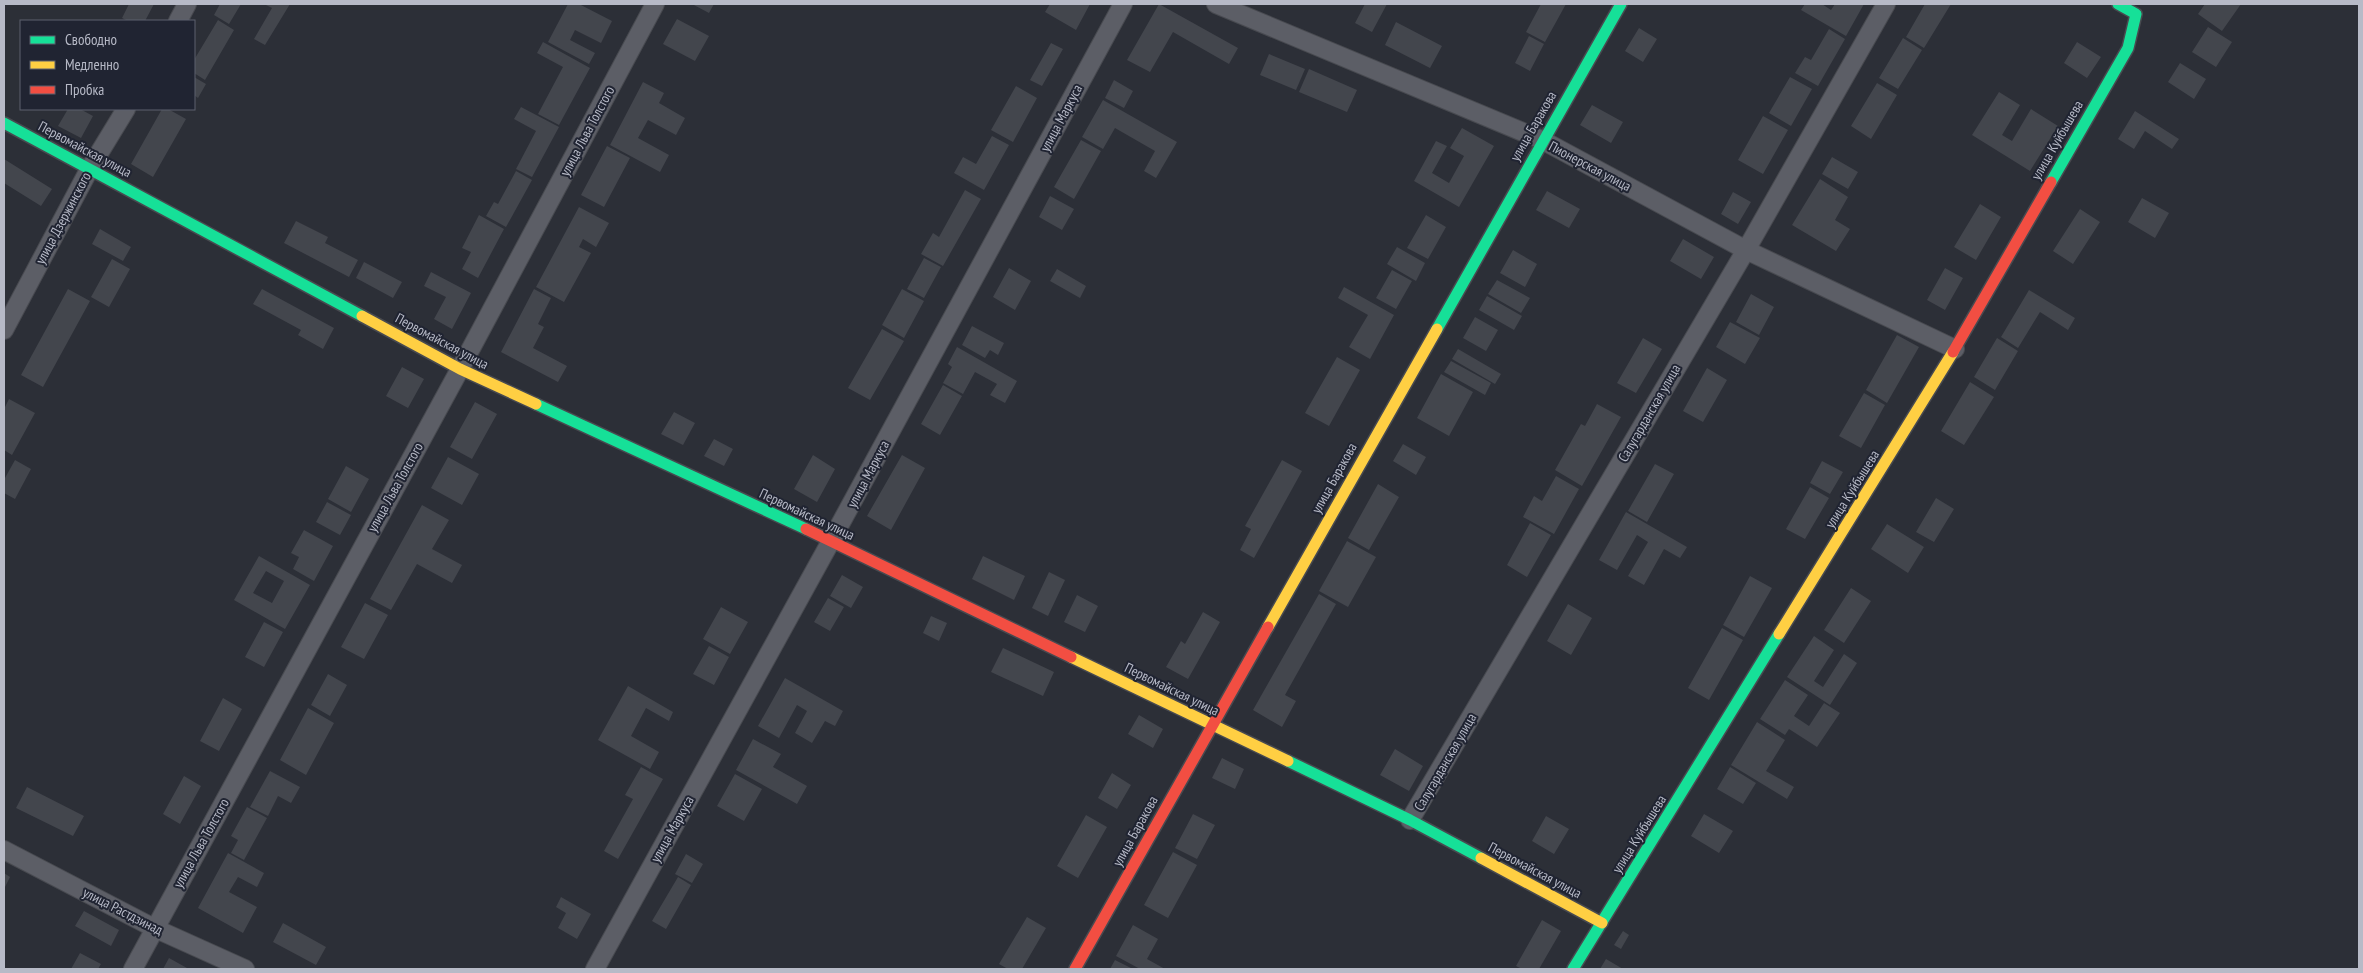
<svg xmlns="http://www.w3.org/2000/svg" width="2363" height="973" viewBox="0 0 2363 973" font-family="'PT Sans Narrow',sans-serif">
<rect width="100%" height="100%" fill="#2c2f37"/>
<path fill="#43464d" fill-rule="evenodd" d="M129,4H154L145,21H128L122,18Z
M220,4H241L229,24L214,15Z
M264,4H290L265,45L254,39L272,8Z
M568,4H579L612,21L601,43L575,30L570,40L595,53L589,64L548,42Z
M692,4H714L709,13Z
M1050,4H1090L1076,30L1045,12Z
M1159,4L1238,48L1229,64L1173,32L1150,72L1127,60Z
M1365,4H1387L1372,32L1355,23Z
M1541,4H1566L1545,42L1526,32Z
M1805,4H1822L1831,10L1835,4H1864L1846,36L1801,10Z
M1925,4H1951L1924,48L1906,37Z
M2205,4H2241L2222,31L2198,14Z
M677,19L709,36L695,61L663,44Z
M218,20L234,30L205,80L194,73V60Z
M1396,22L1442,46L1430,68L1385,45Z
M2208,27L2232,42L2216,67L2192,52Z
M1639,28L1657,39L1643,62L1625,51Z
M1829,29L1845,39L1818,86L1795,73L1805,57L1811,60Z
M1529,36L1544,44L1530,71L1515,63Z
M1903,38L1922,50L1898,89L1879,78Z
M543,42L590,68L559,125L538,114L563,67L537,53Z
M2077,42L2101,57L2087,78L2064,63Z
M1051,43L1063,49L1042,86L1030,80Z
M1269,54L1305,69L1296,90L1260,75Z
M2180,63L2206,79L2194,99L2168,82Z
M1309,69L1357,90L1347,112L1299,92Z
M194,77L206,84L198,98L194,95Z
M1790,77L1812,89L1791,126L1769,113Z
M1114,80L1133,91L1124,108L1105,98Z
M643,82L664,93L659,103L685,118L676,135L648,120L638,138L669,155L660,172L610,145Z
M1877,83L1897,95L1871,139L1851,126Z
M1016,86L1037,98L1013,142L991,130Z
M1999,92L2020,105L2002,135L2012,141L2031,109L2058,126L2030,171L1972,135Z
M1103,100L1177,142L1156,178L1144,171L1155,151L1115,128L1103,149L1082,137Z
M1592,105L1623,122L1611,143L1580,125Z
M521,107L559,127L532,177L516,169L536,131L514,119Z
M68,109H80L93,116L81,138L58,126Z
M162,109H168L186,119L153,177L131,164Z
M2135,111L2179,139L2172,149L2145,131L2134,149L2118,139Z
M1763,116L1788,130L1763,174L1738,160Z
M1462,128L1494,146L1459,207L1414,181L1436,141L1447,146L1432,173L1449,183L1464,156L1450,148Z
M992,136L1009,145L984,190L954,173L963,157L976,164Z
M1081,140L1101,151L1074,199L1054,187Z
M607,146L630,158L604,207L581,195Z
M1832,157L1858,172L1848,189L1822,174Z
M4,159L52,189L41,206L4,183Z
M516,171L532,180L506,227L486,216L494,202L498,204Z
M1820,179L1848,197L1835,220L1850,229L1836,251L1792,225Z
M965,190L981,199L943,266L921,254L933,233L939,237Z
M1547,191L1580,209L1569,228L1536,210Z
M1733,192L1751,202L1738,224L1721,214Z
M1050,196L1074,209L1062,230L1039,217Z
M2142,198L2169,213L2155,238L2128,222Z
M1980,204L2001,217L1976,260L1954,247Z
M579,207L609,223L596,247L583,239L579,247L591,253L564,302L536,287Z
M2080,209L2100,222L2073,264L2053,251Z
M479,215L504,229L478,278L462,269L471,252L462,248Z
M1426,215L1446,227L1428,259L1407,248Z
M296,221L328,237L325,243L358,260L349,277L284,243Z
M100,229L131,247L123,261L92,244Z
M1683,239L1714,257L1701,279L1670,261Z
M1397,247L1425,263L1416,281L1387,264Z
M1513,250L1537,264L1525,287L1500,273Z
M924,258L941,267L924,298L907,289Z
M112,259L130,269L109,307L91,297Z
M364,262L402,282L393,298L356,278Z
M1009,268L1031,281L1015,310L993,297Z
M1945,268L1963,278L1945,310L1927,300Z
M1057,269L1086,286L1080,298L1050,281Z
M1392,270L1412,281L1396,309L1376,298Z
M431,272L471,293L452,329L434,319L446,297L424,286Z
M1497,280L1530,298L1521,313L1488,294Z
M1344,287L1394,315L1370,359L1349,347L1368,315L1338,298Z
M68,289L90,301L43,387L21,375Z
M262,289L334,328L323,349L298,335L301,330L253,304Z
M534,289L551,298L538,324L544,327L533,348L567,366L558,382L501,352Z
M902,289L924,301L904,338L882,325Z
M2029,290L2075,318L2068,330L2040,312L2018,348L2001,337Z
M1751,294L1774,307L1759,335L1736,322Z
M1487,296L1522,316L1514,330L1479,310Z
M1475,317L1498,330L1486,351L1463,338Z
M1730,322L1760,338L1745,364L1716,347Z
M972,326L1004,343L998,355L990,350L985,358L962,345Z
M882,329L904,341L870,400L848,388Z
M1897,335L1919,347L1887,403L1866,390Z
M1643,338L1662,349L1636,393L1617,383Z
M1997,338L2018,351L1995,390L1974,377Z
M957,347L1017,381L1005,403L990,395L997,384L975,372L963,394L943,383L952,367L948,364Z
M1458,349L1501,374L1495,384L1452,359Z
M1337,357L1360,370L1329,426L1305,413Z
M1451,361L1491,383L1485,395L1444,372Z
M402,367L424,379L408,408L386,396Z
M1707,368L1727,380L1703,422L1683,411Z
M1441,374L1473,392L1449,436L1417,418Z
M1970,382L1994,397L1964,445L1941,431Z
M943,385L962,396L940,435L921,424Z
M1864,393L1885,405L1861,448L1839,436Z
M9,399L35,413L12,455L4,450V409Z
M475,402L497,414L472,459L450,447Z
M1597,404L1621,417L1582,486L1555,470L1581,424L1585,426Z
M674,412L695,423L683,445L661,434Z
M714,439L733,449L724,466L704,456Z
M1403,444L1426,457L1416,475L1393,461Z
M813,455L835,469L817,502L794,489Z
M902,455L925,468L891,530L867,516Z
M448,457L479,474L462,505L431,488Z
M15,460L31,469L15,499L4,493V477L5,478Z
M1282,460L1302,471L1254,558L1240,550L1251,529L1245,526Z
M1822,461L1843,472L1830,494L1810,483Z
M1655,464L1674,474L1647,522L1628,511Z
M346,466L369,479L351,512L328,499Z
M1556,476L1579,489L1554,534L1523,517L1534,496L1542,501Z
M1378,484L1399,497L1369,550L1348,538Z
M1810,487L1829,498L1805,539L1786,529Z
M1936,498L1954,509L1934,542L1916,532Z
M327,502L351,515L340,535L316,522Z
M422,505L449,520L432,549L462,565L452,583L417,564L391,610L370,599Z
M1626,512L1687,547L1680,558L1664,549L1644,585L1628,576L1648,542L1637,535L1617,570L1599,560Z
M1530,523L1551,535L1527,577L1507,565Z
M1887,524L1924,547L1908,573L1871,549Z
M304,530L333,546L314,581L293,569L299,557L291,553Z
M1347,541L1376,557L1348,607L1319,591Z
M259,556L310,585L285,629L234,600ZM266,571L284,581L272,603L253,593Z
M983,556L1025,576L1014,600L972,579Z
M1049,572L1065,580L1048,616L1032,608Z
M842,575L863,587L851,608L830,596Z
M1750,576L1772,588L1744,637L1723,625Z
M1851,588L1871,601L1844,643L1824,630Z
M1319,594L1336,604L1285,695L1296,701L1282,727L1253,710Z
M1077,595L1098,606L1085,632L1064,622Z
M828,598L844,607L830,631L814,622Z
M365,603L388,615L364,659L341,647Z
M1568,604L1592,618L1571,655L1547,641Z
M721,607L748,622L730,654L703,639Z
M1203,612L1220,622L1188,679L1166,667L1181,641L1185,644Z
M931,616L947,623L939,641L923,633Z
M264,622L283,632L264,667L245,657Z
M1722,628L1743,640L1709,700L1688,688Z
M1814,636L1834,650L1814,681L1823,687L1844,654L1857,663L1830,705L1787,677Z
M709,646L729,657L714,685L693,674Z
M1003,648L1054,672L1043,696L991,672Z
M328,674L347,685L330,716L311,705Z
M785,678L843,711L835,726L825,721L812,743L795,733L807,711L797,705L779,738L758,726Z
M1785,680L1808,695L1794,716L1809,726L1824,703L1840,713L1817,747L1789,729L1785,735L1760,719Z
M628,686L673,712L669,721L646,708L631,736L659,752L650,769L598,740Z
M223,698L242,709L219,751L200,741Z
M308,708L334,723L306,775L280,760Z
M1139,715L1163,729L1153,748L1128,734Z
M1757,722L1785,740L1766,771L1794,787L1787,799L1731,765Z
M753,739L781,754L773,767L807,786L797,804L736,770Z
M1395,749L1423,766L1409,791L1380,775Z
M1222,758L1244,769L1235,789L1212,778Z
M641,767L663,779L618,859L604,851L633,799L625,795Z
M1730,767L1756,783L1743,804L1717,789Z
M270,771L300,787L291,803L278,796L268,816L250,807Z
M1112,773L1131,785L1117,809L1098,798Z
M735,774L762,789L744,821L717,806Z
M184,776L201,786L180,824L163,814Z
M27,787L84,816L73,836L16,808Z
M247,807L267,818L244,860L231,853L238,840L231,836Z
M1193,814L1215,825L1197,859L1175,848Z
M1704,814L1733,831L1719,853L1691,836Z
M1086,815L1107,827L1078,878L1057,866Z
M1546,816L1569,829L1554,854L1532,841Z
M1173,852L1197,865L1168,918L1144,905Z
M228,853L264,873L257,887L238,877L229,892L257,907L243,933L198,908Z
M686,854L703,864L692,883L675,874Z
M4,873L10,877L4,889Z
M678,877L691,885L666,929L652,921Z
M561,897L591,914L577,939L558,928L566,913L556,907Z
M84,911L119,930L111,946L75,926Z
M1027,917L1046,928L1022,969H1008L999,964Z
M1542,920L1561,931L1539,969H1522L1516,966Z
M283,923L326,947L316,965L273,942Z
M1133,925L1158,939L1147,959L1165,969H1140L1116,956Z
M1623,931L1629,935L1621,949L1614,945Z
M80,953L101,964L98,969H71Z
M169,958L187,968V969H163Z
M1606,959L1623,969H1600Z
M1115,960L1133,969H1110Z"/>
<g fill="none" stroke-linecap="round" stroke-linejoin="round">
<g stroke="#484a50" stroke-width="20">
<path id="street" d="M1216,4L1542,140L1746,250L1955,349
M178,21L187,4
M4,330L90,168L126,109
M1410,820L1746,250L1886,4
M4,850L154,928L245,969
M133,969L460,369L655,4
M595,969L831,541L1123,4"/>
</g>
<g stroke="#484a50" stroke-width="14">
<path id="fast" d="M4,123L362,316
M2051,182L2128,48L2136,14L2118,4
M1437,329L1621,4
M536,404L806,529
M1288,761L1410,820L1481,858
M1573,969L1779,634"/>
</g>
<g stroke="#484a50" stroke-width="14">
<path id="slow" d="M362,316L460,369L536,404
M1268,627L1437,329
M1779,634L1953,352
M1071,657L1288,761
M1481,858L1602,923"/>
</g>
<g stroke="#484a50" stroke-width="14">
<path id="jam" d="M1953,352L2051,182
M806,529L1071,657
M1075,969L1268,627"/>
</g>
<use href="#street" stroke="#5c5e66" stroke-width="18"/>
<use href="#fast" stroke="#16e098" stroke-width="11"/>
<use href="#slow" stroke="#ffcf43" stroke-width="11"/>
<use href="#jam" stroke="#f24e42" stroke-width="11"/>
</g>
<g text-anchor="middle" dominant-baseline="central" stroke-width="4" stroke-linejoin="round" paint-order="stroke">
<g font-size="14" fill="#b7bac7" stroke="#202432">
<text transform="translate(1061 118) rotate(-62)">улица Маркуса</text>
<text transform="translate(1533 126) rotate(-60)">улица Баракова</text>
<text transform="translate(587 131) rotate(-62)">улица Льва Толстого</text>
<text transform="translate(2057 140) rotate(-60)">улица Куйбышева</text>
<text transform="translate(85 149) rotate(28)">Первомайская улица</text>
<text transform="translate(1590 166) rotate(28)">Пионерская улица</text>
<text transform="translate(63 218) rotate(-62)">улица Дзержинского</text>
<text transform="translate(442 341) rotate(28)">Первомайская улица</text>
<text transform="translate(1649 413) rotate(-60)">Салугарданская улица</text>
<text transform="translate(868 474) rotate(-62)">улица Маркуса</text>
<text transform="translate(1334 478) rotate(-61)">улица Баракова</text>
<text transform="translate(395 487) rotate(-61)">улица Льва Толстого</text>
<text transform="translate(1852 489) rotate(-58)">улица Куйбышева</text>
<text transform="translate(807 514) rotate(25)">Первомайская улица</text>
<text transform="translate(1172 689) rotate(26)">Первомайская улица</text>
<text transform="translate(1445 762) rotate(-60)">Салугарданская улица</text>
<text transform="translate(672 829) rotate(-61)">улица Маркуса</text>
<text transform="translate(1135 831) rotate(-61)">улица Баракова</text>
<text transform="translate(1639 834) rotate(-58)">улица Куйбышева</text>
<text transform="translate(201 843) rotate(-61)">улица Льва Толстого</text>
<text transform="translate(1535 870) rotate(28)">Первомайская улица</text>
<text transform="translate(123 911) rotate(27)">улица Растдзинад</text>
</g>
</g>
<rect width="2363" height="973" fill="none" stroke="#b7bac7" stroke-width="10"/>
<rect x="20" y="20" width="175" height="90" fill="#202432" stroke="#5c606e"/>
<rect x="30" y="36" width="25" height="8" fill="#16e098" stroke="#5c606e"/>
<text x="65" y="45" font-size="15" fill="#b7bac7">Свободно</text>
<rect x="30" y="61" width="25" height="8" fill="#ffcf43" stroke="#5c606e"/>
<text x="65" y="70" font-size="15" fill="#b7bac7">Медленно</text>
<rect x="30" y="86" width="25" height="8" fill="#f24e42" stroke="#5c606e"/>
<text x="65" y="95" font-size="15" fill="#b7bac7">Пробка</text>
</svg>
